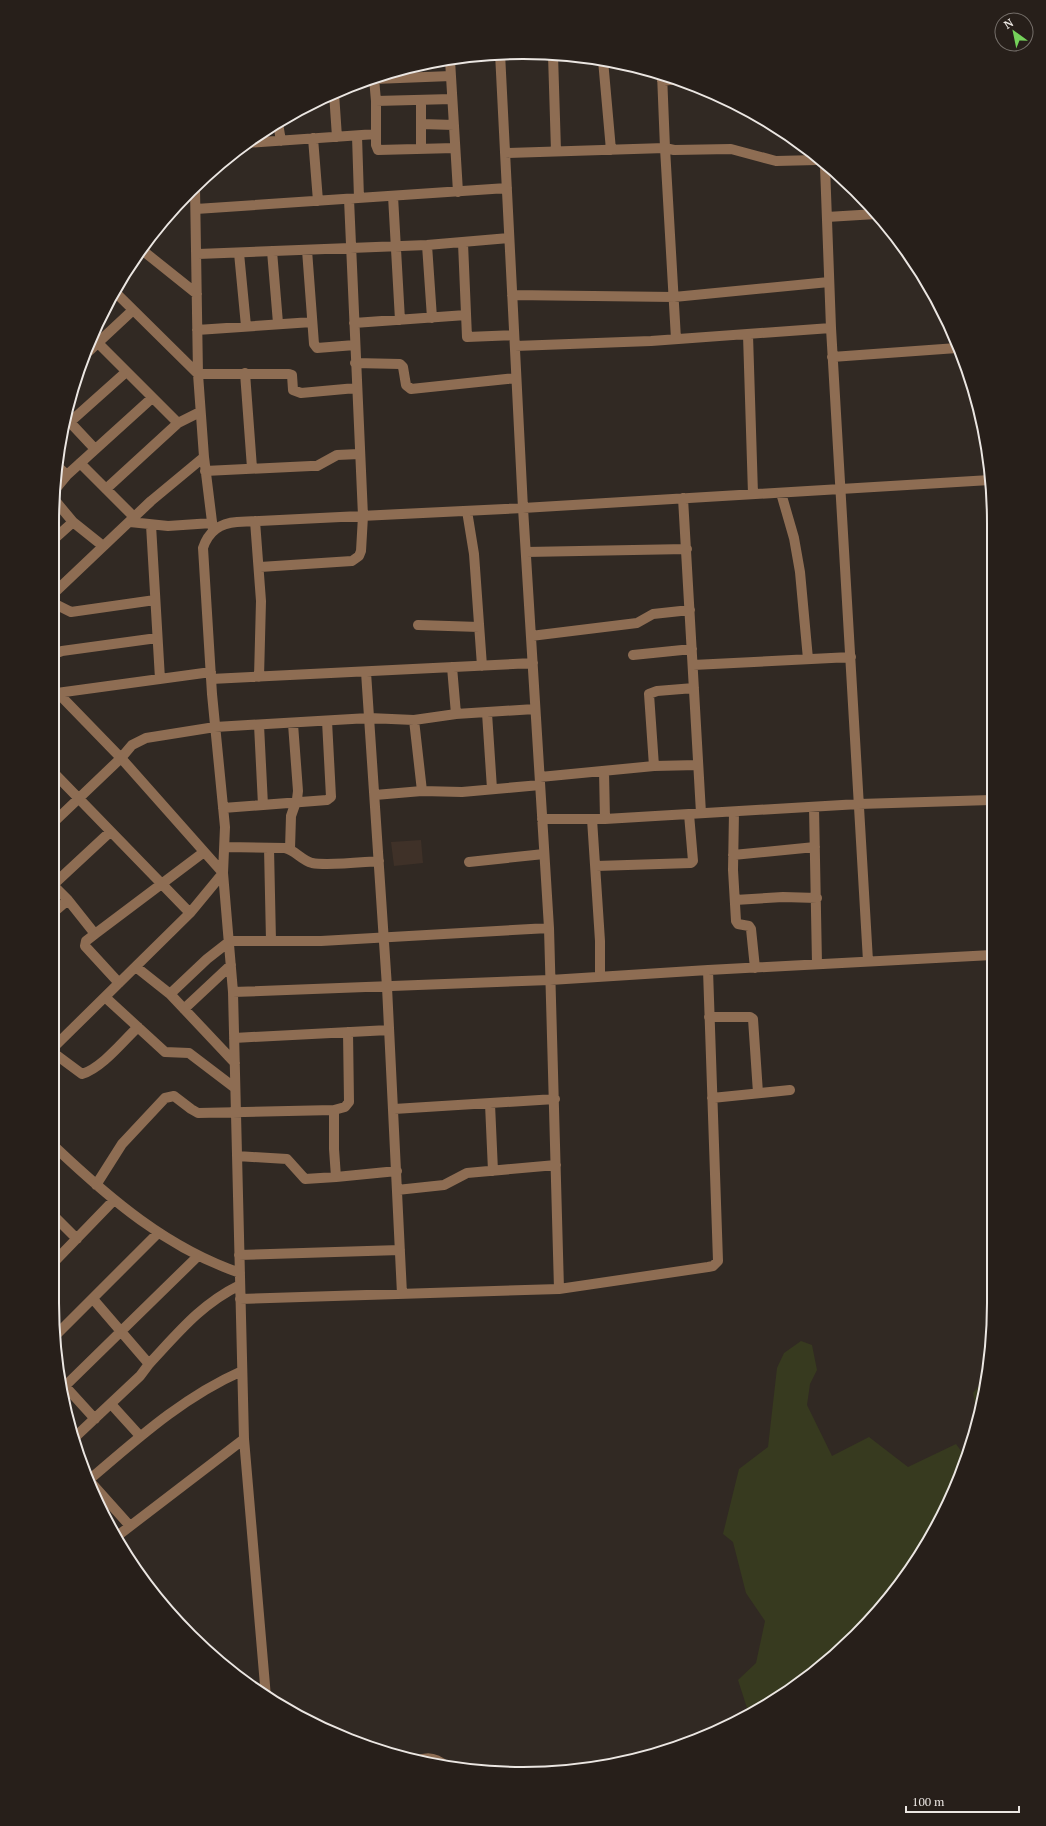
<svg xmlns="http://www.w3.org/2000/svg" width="1046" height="1826" viewBox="0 0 1046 1826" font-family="'PT Serif',serif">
<rect width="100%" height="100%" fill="#312923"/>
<path fill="#3f3128" d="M421,840L423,863L394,866L391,842Z"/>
<path fill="#373a1f" d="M801,1341L812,1345L817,1370L810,1384L807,1405L832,1456L869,1437L908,1467L956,1444L967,1459L931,1539L877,1613L833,1657L759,1711L746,1717L747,1708L738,1680L756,1663L765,1621L746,1593L733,1542L723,1534L739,1469L768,1447L777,1368L784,1353Z
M984,1379L977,1414L973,1393Z"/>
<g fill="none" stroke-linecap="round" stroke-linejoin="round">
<path stroke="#8e6d53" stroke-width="10" d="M553,55L556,151
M450,60L458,192
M603,60L611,150
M662,74L665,148L674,150L731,149L776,161L817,160
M374,78L376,101V145L378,150L455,148
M374,79L451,76
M662,81L678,79
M334,93L337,137
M421,100V149
M376,101L452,99
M278,123L281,141
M421,124L454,125
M357,136L359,198
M313,138L318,201
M246,143L376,134
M505,153L665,148L676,339
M825,166L831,328L868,961
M195,188L198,374H289L292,375L293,390L301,393L356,388
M393,196L400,320
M196,209L507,188
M827,217L876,214
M463,243L467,337L514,335
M427,245L432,318
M142,250L197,294
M307,250L314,344L317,348L355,345
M272,251L278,323
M239,253L246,326
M198,254L427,245L509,238
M114,291L198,374L204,457L213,530
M512,295L674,297L829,282
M354,323L466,315
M197,330L312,322
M748,335L753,494
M94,339L178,423
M515,346L651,341L831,328
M89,351L133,310
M832,357L957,348
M355,363L400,364L403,367L406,385L411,389L516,378
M245,373L252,468
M65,417L95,449
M70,422L126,372
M80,463L134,517
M57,466L67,475L152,398
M205,471L311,466H317L337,455L359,454
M106,489L178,423L200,412
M53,492L67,475
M781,493L794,538L800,572L808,659
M53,498L73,522L103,546
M683,498L701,813
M467,511L474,554L482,666
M255,521L261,601L259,677
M130,522L168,526L212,523
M151,525L160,679
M53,540L73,522
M526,552L687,549
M260,567L352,561L359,556L361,551L363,516L349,199
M53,594L151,501L204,457
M53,603L71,612L155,600
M418,625L479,627
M531,636L637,623L653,614L690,610
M54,654L62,651L157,638
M633,655L692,649
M693,665L851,657
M452,667L456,714
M366,672L387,987L402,1294
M211,679L533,663
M54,689L121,758L223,873L233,992L244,1439L266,1697
M57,693L211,672
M487,713L492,789
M414,720L422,791
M259,725L263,805
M654,766L649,694L657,691L694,688
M604,771L605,819
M54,773L190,913
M540,777L654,766L698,765
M375,795L422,791L462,792L540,785
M814,807L817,964
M223,808L327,800L331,797L327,721
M734,812L733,870L736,921L738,924L749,926L751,929L755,968
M542,819H605L859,804L991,800
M592,819L600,941V977
M54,822L121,758L132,745L146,738L215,727L369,718L414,720L456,714L535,709
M225,847L285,848C295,850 301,860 312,863C328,866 362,862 379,861
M269,848L271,941
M290,849L291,816L297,799L298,791L293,724
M733,855L815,847
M469,862L544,854
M596,866L691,863L693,861L689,814
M54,884L110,832
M54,886L68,900
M735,900L783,897L817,898
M54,912L68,900L95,934L86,941L85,946L119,983
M95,934L204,852
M136,967L170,994L235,1063
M233,992L550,980L708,970L992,955
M170,994L207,959L230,941H321L549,928
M105,997L165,1052L189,1053L235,1088
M184,1009L231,965
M709,1017H750L753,1019L758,1093
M234,1038L389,1030
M55,1046L190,913L223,873L225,827L212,694L203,548C208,532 220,523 237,522L523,508L990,480
M55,1054L82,1074C102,1068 123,1041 138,1027
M712,1098L790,1090
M490,1104L493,1171
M394,1109L555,1099
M334,1110V1149L336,1177L397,1171
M55,1147C110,1199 167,1248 240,1273
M237,1156L287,1159L305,1179L336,1177
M96,1185L122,1144L165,1098L174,1096L191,1109L198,1113L334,1110L345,1107L349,1102L348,1032
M397,1190L444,1185L467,1173L556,1165
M56,1218L77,1239
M239,1255L400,1250
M56,1260L114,1200
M559,1289L708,1267L713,1266L718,1261L708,970
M240,1299L559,1289L549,928L523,508L500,53
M56,1335L158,1233
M149,1364C178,1333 201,1304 240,1285
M65,1386L95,1419
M62,1389L198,1256
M111,1404L140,1436
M73,1439L140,1376L149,1364L93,1299
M87,1478L130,1526
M89,1480C137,1439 183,1397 242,1371
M116,1537L244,1439
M418,1761C429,1755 438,1759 447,1767"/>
</g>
<path d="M0 0H1046V1826H0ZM523 59H523A464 464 0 0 1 987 523V1303A464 464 0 0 1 523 1767H523A464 464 0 0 1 59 1303V523A464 464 0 0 1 523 59Z" fill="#271f1a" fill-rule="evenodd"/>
<path fill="none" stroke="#ebe6e2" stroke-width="2" d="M523 59H523A464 464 0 0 1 987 523V1303A464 464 0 0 1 523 1767H523A464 464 0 0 1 59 1303V523A464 464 0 0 1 523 59Z"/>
<g transform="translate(1014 32) rotate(327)"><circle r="19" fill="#271f1a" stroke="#756f6a"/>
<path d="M0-3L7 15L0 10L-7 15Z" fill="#75d25a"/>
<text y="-6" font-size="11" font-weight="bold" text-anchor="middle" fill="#ebe6e2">N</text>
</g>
<path d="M906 1806v6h113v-6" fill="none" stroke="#ebe6e2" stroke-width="2"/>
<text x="912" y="1806" font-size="12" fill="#ebe6e2" stroke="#271f1a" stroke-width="3" paint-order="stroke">100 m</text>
</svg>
